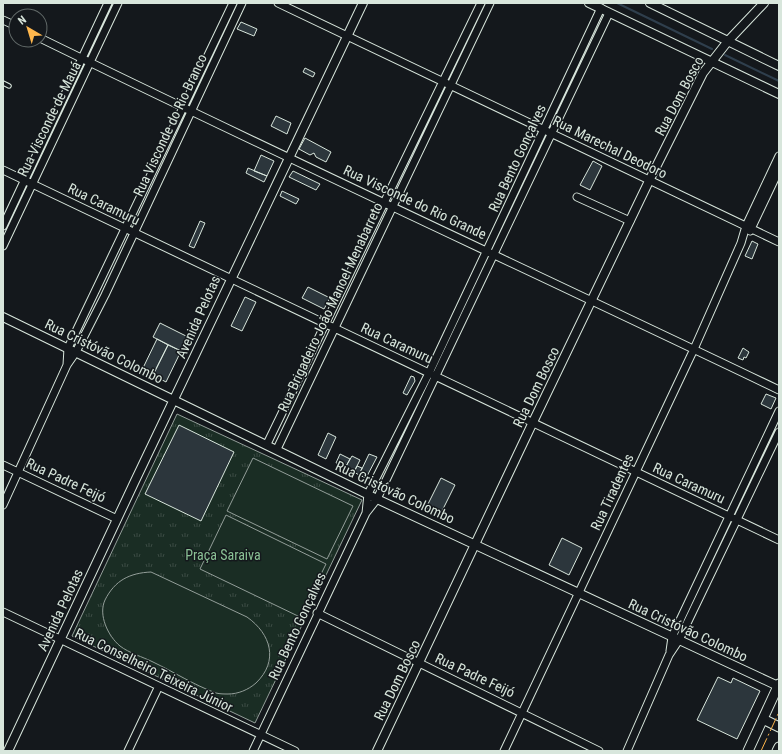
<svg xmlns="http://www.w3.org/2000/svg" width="782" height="754" viewBox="0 0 782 754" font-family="'Roboto Condensed',sans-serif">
<defs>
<pattern id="park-tufts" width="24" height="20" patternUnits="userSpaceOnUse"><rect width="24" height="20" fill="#1a2d24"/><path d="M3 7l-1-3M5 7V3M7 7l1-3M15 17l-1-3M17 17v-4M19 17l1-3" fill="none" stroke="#3b4b43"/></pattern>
</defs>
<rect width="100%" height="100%" fill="#14181c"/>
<path fill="url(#park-tufts)" stroke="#939e99" d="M177,414L362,500L255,723L72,636Z"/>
<path fill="#1a2d24" stroke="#939e99" d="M253,458L353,506L327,559L227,511Z
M226,515L326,564L300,617L200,569Z
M151,572L247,617C271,634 279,661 256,683C248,690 238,694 228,694C224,694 220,694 216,693C194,685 174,672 153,662C143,657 129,653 120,646C108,636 98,615 105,600C115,580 130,573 151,572Z"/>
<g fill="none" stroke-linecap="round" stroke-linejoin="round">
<path stroke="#2f3f4d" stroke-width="2" d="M617,3L712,49
M725,55L779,81"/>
</g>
<path fill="#2c363c" stroke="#d8e6dc" d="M241,22L257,29L254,36L237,29Z
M305,68L315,73L313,77L303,72Z
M276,116L291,123L287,134L271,126Z
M305,138L331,152L326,162L316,157L314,153L310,155L299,149Z
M261,155L274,161L267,176L254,171Z
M593,161L602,166L590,190L580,185Z
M248,168L267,176L264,182L246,173Z
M293,171L320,184L316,190L289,177Z
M282,191L299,199L296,204L280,196Z
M200,221L205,223L194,248L189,246Z
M752,241L758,244L752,259L745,256Z
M308,287L330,298L324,309L302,298Z
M245,297L256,302L242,331L231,326Z
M160,323L188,337L181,351L153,337Z
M157,339L168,345L153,375L142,370Z
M168,345L181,351L166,382L153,375Z
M743,348L749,352L746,358L744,357L743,360L738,358Z
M411,376L414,377L415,381L407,395L403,393Z
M766,394L776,398L771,409L761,404Z
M179,425L234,452L201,521L145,494Z
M328,433L336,437L326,459L318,455Z
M340,454L350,459L345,468L336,463Z
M369,454L377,457L366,478L359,475Z
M352,456L360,460L354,472L345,468Z
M357,466L362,468L359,475L354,472Z
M441,478L455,485L440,515L426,508Z
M562,538L582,548L569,575L549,565Z
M718,677L731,683L733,678L760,691L737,739L697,720Z"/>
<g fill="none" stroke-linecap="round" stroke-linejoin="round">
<g stroke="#d8e6dc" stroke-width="5.5">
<path id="service" d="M3,83L9,86"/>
</g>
<g stroke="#d8e6dc" stroke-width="9">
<path id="minor" d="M278,3L779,242
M3,20L16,26
M40,38C285,158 533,272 779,390
M3,170L779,540
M577,197L630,221
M3,226L108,3
M750,231L779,170
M3,246L118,3
M67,365L68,348L233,3
M267,444L481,3
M277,449L490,3
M3,465L117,519
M3,505L67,365L76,352L105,295L242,3
M366,513L368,494L429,373L601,8
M3,612L295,751
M317,613L599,751
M670,651L672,637L779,411
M128,751L158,688
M253,751L366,513L377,499L609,13
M504,751L694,349L741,243L746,226L779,156
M627,751L669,655L679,640L779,432"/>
</g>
<g stroke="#d8e6dc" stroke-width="10">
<path id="tertiary" d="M589,3L779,94
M650,3L779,66
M3,317L377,499L778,686
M8,751C125,501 243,252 363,3
M377,751L533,422L649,181L703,73L728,41L764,3"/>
</g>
<g stroke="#d8e6dc" stroke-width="11">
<path id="secondary" d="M763,719L779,727
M748,751L779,684
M777,751L779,747"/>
</g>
<use href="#service" stroke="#14181c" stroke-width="3.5"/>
<use href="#minor" stroke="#14181c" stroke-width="7"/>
<use href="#tertiary" stroke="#14181c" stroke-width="8"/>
<use href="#secondary" stroke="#14181c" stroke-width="9"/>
<path stroke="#ffb74d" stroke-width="1" stroke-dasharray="14 3 2 3" stroke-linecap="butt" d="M761,751L779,712"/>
</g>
<g text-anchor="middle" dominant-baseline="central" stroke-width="3" stroke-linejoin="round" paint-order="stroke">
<g font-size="14" fill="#d8e6dc" stroke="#14181c">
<text transform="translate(679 96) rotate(-62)">Rua Dom Bosco</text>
<text transform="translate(49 119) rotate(-64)">Rua Visconde de Mauá</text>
<text transform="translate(170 125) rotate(-65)">Rua Visconde do Rio Branco</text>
<text transform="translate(610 147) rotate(26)">Rua Marechal Deodoro</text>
<text transform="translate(517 158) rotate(-65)">Rua Bento Gonçalves</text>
<text transform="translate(415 202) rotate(25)">Rua Visconde do Rio Grande</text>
<text transform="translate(104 204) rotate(26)">Rua Caramuru</text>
<text transform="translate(330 307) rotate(-65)">Rua Brigadeiro João Manoel Menabarreto</text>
<text transform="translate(198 317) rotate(-66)">Avenida Pelotas</text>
<text transform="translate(397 343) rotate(25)">Rua Caramuru</text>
<text transform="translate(104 351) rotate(26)">Rua Cristóvão Colombo</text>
<text transform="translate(536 387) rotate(-64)">Rua Dom Bosco</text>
<text transform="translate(66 480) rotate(25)">Rua Padre Feijó</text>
<text transform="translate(689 483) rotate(25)">Rua Caramuru</text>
<text transform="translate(395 492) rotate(25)">Rua Cristóvão Colombo</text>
<text transform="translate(612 492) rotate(-65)">Rua Tiradentes</text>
<text transform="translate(60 610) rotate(-65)">Avenida Pelotas</text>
<text transform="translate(297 626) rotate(-65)">Rua Bento Gonçalves</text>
<text transform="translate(688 630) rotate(25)">Rua Cristóvão Colombo</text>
<text transform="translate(154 670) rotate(26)">Rua Conselheiro Teixeira Júnior</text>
<text transform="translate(475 675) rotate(25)">Rua Padre Feijó</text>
<text transform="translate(397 680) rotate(-64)">Rua Dom Bosco</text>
</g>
<g font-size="14" fill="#8ac095" stroke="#14181c">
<text x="223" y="555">Praça Saraiva</text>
</g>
</g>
<rect width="782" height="754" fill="none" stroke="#d8e6dc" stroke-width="8"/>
<g transform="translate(28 28) rotate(322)"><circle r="19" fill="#14181c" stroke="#626a69"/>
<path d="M0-3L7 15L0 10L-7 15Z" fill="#ffb74d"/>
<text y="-6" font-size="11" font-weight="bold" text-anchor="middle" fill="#d8e6dc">N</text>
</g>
</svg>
